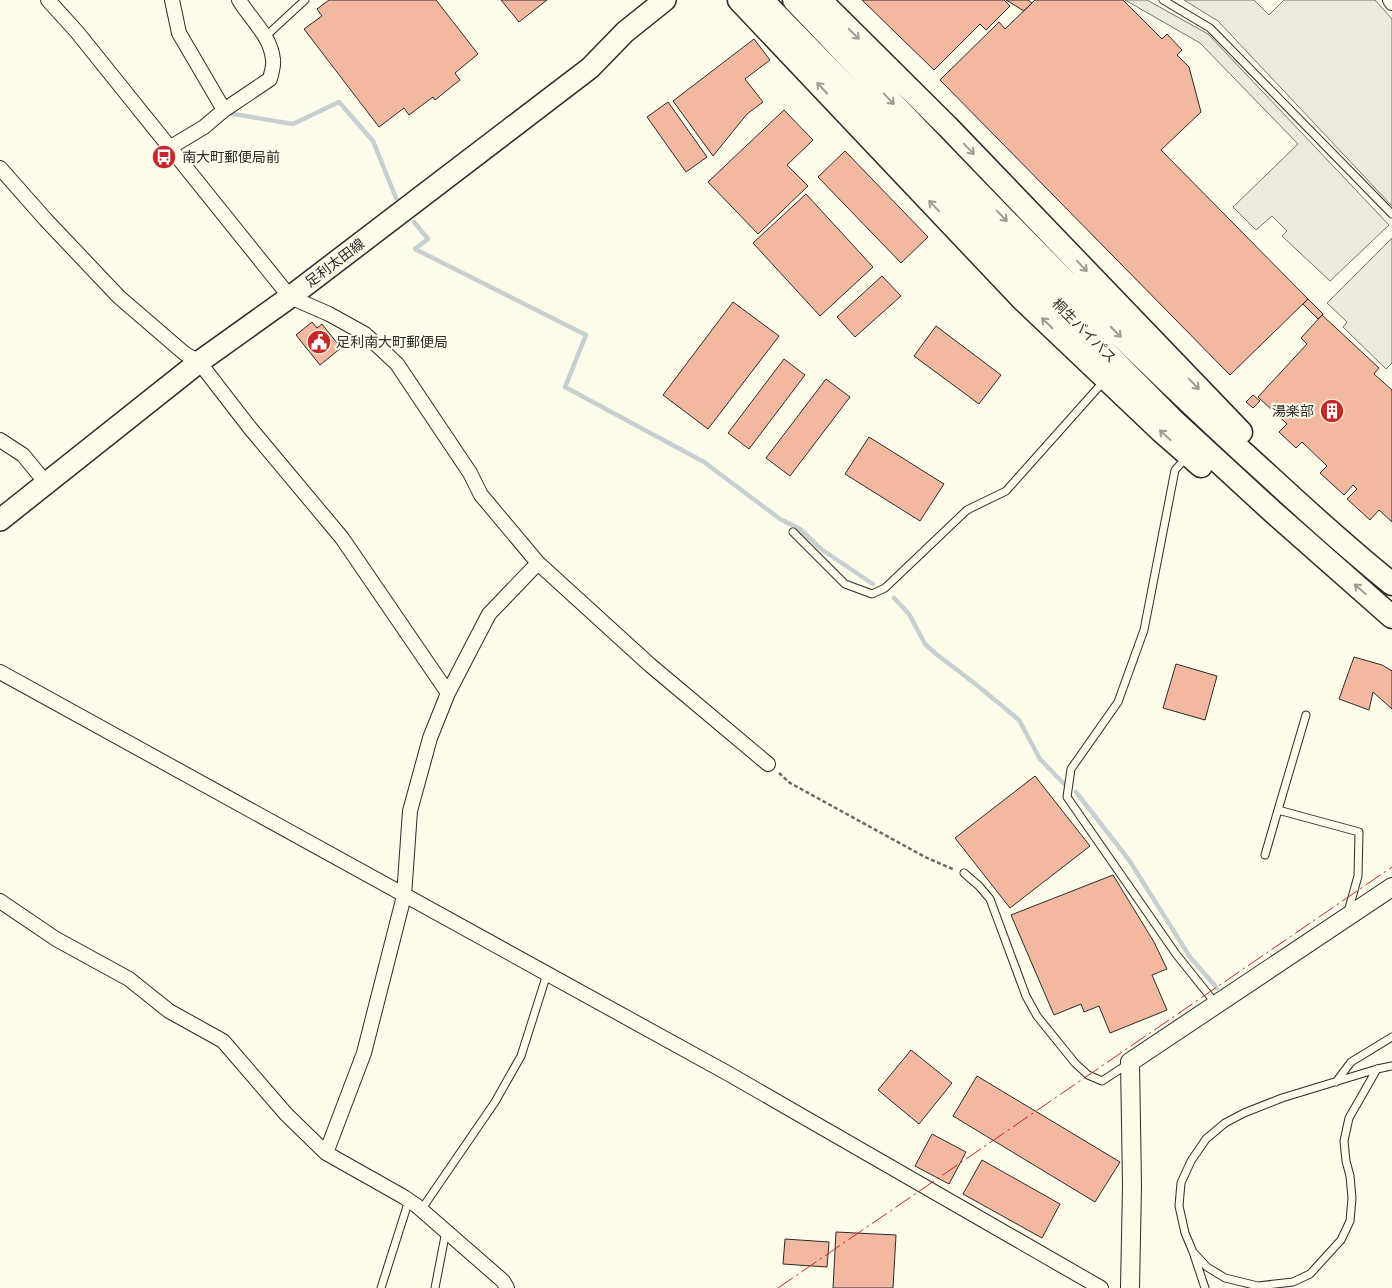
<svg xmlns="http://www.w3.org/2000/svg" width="1392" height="1288" viewBox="0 0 1392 1288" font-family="'Fira Sans','Noto Sans JP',sans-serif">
<rect width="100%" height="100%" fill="#fdfbea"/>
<path fill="#eceadb" stroke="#74746e" d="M1125,0H1147L1208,34L1389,225L1330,281L1282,236L1287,231L1272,216L1256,230L1233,207L1298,144L1200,43Z
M1184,0H1254L1269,15L1284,0H1375L1392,19V206L1218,21Z
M1392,238V363L1386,369L1343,327L1347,322L1327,303Z"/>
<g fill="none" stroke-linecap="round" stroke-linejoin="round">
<path stroke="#c7d0d0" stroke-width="4.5" d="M233,114L293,124L339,102L373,141L396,198
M414,222L428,239L415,249L586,335L565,387L704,462L780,519L800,529L821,549L873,584
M894,598L909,614L925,644L936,654L978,686L1019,720L1040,759L1064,784
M1076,792L1129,860L1190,957L1217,988"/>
</g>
<path fill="#f2b8a0" stroke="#2b2b2b" d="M329,0H436L478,54L455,73L460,80L435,100L433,97L409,115L404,108L379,127L304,29L322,16L317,9Z
M501,0H547L519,22Z
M862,0H1004L1010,6L986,30L980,24L934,70Z
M1006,0H1028L1032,3L1024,11Z
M1035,0H1123L1162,39L1167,34L1182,50L1177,55L1189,67L1201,112L1161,150L1308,299L1230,375L940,80L999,22L1005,29Z
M754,39L770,60L745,79L763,102L747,114L713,156L673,101Z
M668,102L707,157L686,172L647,117Z
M784,110L813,140L787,165L808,186L758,234L708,182Z
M845,151L928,237L901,263L818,177Z
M806,194L873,267L820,316L753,243Z
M882,276L901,296L855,337L837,317Z
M1308,299L1323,314L1318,319L1303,304Z
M733,302L779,336L708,429L663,395Z
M1322,315L1379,368L1374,374L1392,390V522L1379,510L1370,520L1347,499L1357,489L1353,485L1344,495L1320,473L1327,466L1302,442L1296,448L1279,432L1287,424L1258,397L1307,344L1301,338Z
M312,322L317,328L322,324L341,348L320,365L296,335Z
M936,326L1001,375L979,404L914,356Z
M784,359L805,375L749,449L728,433Z
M826,379L850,397L790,476L766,458Z
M1253,395L1260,401L1253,408L1246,402Z
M869,437L944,484L920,521L845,474Z
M1354,657L1382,665L1392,671V709L1373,692L1369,710L1339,699Z
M1176,664L1217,676L1205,720L1163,708Z
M1035,776L1090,846L1010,908L955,838Z
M1113,875L1154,942L1167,969L1152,975L1167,1010L1110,1033L1099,1006L1084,1012L1081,1004L1054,1015L1011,915Z
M911,1050L952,1083L919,1124L878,1090Z
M977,1076L1120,1162L1095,1202L953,1116Z
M932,1134L966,1152L949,1184L915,1166Z
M982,1160L1060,1204L1042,1238L963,1194Z
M836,1232L896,1235L893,1288H833Z
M785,1239L829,1242L827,1267L783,1264Z"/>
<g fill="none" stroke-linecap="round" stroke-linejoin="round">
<g stroke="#2b2b2b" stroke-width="9">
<path id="service" d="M1163,0L1210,28L1392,214
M266,36L305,0
M1186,458L1175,470L1144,630L1118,702L1071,769L1067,797L1176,954L1216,1004
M793,532L845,584L872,594L885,588L967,510L1006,491L1104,381
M1306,715L1278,810L1359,832L1358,876L1348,912
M1265,855L1278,810
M964,873L979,886L990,899L1026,996L1037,1016L1075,1063L1088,1075L1102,1081L1128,1064
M1377,1069L1349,1118L1344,1141L1346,1161L1350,1176L1352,1198L1350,1221L1341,1240L1310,1274L1293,1282L1258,1286L1225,1278L1207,1267L1193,1252L1185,1233L1179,1206L1181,1183L1191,1161L1206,1139L1225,1123L1244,1113L1282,1098L1377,1069L1392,1066
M1336,1082L1351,1062L1392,1037
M421,1210L495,1102L521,1056L547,974
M1194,1255L1205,1288
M381,1288L409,1200
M435,1288L446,1231"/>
</g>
<g stroke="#2b2b2b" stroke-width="16">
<path id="minor" d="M48,0L77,32L290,297L329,314L365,334L397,364L470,473L481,495L538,563L650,665L768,764
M172,0L179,33L224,110
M1390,0L1392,3
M169,148L204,127L224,110L270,79C271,74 274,66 273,60C271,36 251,20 239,0
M0,168L46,220L119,297L184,353L199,362L250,428L342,538L448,693
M0,440L23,455L46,483
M0,672L729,1074L1101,1288
M0,901L56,939L129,979L169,1011L223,1041L286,1114L326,1153L404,1197L417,1206L503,1281L507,1288
M326,1153L364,1053L404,896L410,811L430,738L448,693L489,614L538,563"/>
</g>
<g stroke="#2b2b2b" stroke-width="20">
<path id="tertiary" d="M1130,1288L1132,1186L1130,1062L1392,887"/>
</g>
<g stroke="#2b2b2b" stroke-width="24">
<path id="primary" d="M0,520L199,362L290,297L590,68L625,32L665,0"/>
</g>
<g stroke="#2b2b2b" stroke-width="25">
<path id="trunk" d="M739,0L1022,299L1161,431L1201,466
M762,0L1040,286L1173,420L1273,512L1392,617
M794,0C949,162 1103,326 1269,476C1309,513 1350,550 1392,584
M820,0L948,127L1241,432"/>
</g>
<path stroke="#6a6964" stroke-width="2.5" stroke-dasharray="4 2.5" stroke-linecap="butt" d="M779,773L790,783L925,857L955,870"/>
<use href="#service" stroke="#fdfbea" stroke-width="7"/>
<use href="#minor" stroke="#fdfbea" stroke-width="14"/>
<use href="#tertiary" stroke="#fdfbea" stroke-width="18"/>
<use href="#primary" stroke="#fdfbea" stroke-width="21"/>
<use href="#trunk" stroke="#fdfbea" stroke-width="22"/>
<path stroke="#c62828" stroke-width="1" stroke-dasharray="18 4 2.5 4" stroke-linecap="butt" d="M778,1288L1392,867"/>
</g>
<defs><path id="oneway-shaft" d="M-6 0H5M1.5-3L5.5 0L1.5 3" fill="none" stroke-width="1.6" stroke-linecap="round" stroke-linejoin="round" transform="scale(1.25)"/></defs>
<g stroke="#9e9d94">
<use href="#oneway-shaft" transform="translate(854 34) rotate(45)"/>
<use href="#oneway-shaft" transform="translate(822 88) rotate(-133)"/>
<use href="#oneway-shaft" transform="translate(889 99) rotate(46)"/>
<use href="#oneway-shaft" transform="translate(969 149) rotate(46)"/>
<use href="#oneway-shaft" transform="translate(934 206) rotate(-134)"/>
<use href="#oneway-shaft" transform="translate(1002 216) rotate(46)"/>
<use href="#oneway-shaft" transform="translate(1082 266) rotate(46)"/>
<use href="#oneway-shaft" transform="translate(1047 323) rotate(-136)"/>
<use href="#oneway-shaft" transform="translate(1116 332) rotate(45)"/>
<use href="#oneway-shaft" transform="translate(1194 384) rotate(46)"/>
<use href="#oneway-shaft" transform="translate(1165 435) rotate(-138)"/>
<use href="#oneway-shaft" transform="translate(1360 589) rotate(-139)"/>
</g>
<defs>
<g id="bus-disc" transform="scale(1.25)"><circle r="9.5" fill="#c62828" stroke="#fdfbea"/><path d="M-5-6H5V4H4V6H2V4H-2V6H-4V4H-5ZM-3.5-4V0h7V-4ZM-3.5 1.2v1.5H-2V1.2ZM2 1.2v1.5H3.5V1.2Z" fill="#fff"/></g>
<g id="civic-disc" transform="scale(1.25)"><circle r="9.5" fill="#c62828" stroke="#fdfbea"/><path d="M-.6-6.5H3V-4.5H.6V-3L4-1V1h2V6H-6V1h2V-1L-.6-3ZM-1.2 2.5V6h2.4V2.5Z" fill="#fff"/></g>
<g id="building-disc" transform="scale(1.25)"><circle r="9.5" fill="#c62828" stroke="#fdfbea"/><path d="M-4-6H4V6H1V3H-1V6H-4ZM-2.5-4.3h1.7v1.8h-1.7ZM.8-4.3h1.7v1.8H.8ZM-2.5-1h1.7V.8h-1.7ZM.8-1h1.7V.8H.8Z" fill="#fff"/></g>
</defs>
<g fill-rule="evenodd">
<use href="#bus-disc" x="164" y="157"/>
<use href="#civic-disc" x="319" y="342"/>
<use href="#building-disc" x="1332" y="411"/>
</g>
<g text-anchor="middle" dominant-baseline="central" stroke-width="4" stroke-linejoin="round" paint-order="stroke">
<g font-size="14" fill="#2b2b2b" stroke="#fdfbea" text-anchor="start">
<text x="182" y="157">南大町郵便局前</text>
<text x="336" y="342">足利南大町郵便局</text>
<text x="1314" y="411" text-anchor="end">湯楽部</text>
</g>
<g font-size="14" fill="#2b2b2b" stroke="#fdfbea">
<text transform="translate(335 263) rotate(-37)">足利太田線</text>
<text transform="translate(1084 331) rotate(45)">桐生バイパス</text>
</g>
</g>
</svg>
